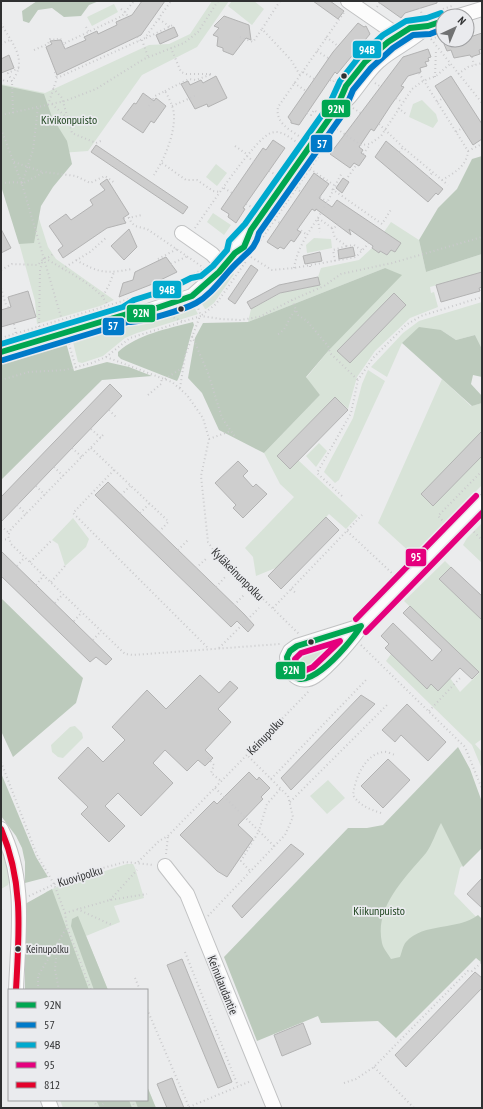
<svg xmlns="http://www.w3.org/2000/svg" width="483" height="1109" viewBox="0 0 483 1109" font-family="'PT Sans Narrow',sans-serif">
<rect width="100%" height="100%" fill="#ebeced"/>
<path fill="#d8e3d8" d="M212,1H229L197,47L142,75L88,151L19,156L48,247L56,259L114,300L100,306L37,324L35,301L1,177V84L45,93L149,45L169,44L190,34Z
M232,1H254L264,9L252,25L228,6Z
M114,4L118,12L92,26L87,17Z
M422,100L436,114L438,121L433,128L409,117L413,104Z
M310,156L314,158L254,245L251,243Z
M216,164L227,173L217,186L206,177Z
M213,213L231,225L224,235L207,222Z
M391,222L419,240L426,272L482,254V272L430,287L431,293L434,292L438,307L410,318L375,351L357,377L348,409L335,397L278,455L298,460L358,516L346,529L329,514L278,567L256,576L253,557L245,548L294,497L280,484L264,453L320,395L306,378L329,350L385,268L248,322L251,309L281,293L319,285L318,277L321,268L359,260L372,248L387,255L391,250L384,232Z
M314,238L331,239L332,248L307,253L306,245Z
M231,271L234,274L214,303L206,309H205L198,297L211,289Z
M137,301V303L76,323L74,320Z
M482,302V349L475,335L456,340L441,330L402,343L387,377L371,367L403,333L419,321Z
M193,305L198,314L195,315L137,333L125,338L103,356L82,363L78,362L72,338L142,317L144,322Z
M368,370L385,381L339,480L335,483L324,472L353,418L362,384Z
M442,379L471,406L482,403V485L413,555L378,523Z
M319,443L327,451L316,467L306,456Z
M73,518L89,539L86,547L65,566L58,544L52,540Z
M482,523V563L463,545L467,538Z
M445,561L451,567L439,579L482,620V739L475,744L482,752V769L472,745L386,661L391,654L427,689L431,684L438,691L450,678L460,692L479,673L404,601Z
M319,646L323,649V655C316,662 308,676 297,669L293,660L296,653Z
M75,726L82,733L83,738L63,758L58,757L52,752L51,745L70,727Z
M458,750L482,844L460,868L454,894L482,923L475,955L258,1037L384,827Z
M328,780L345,798L327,814L310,796Z
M1,843L10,879L8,885L1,889Z
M127,864H133L135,868L144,898L114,906L120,922L86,936L108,990H25L46,892L61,885Z
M147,1086L156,1108H63L60,1100H147Z"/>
<path fill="#bccabc" d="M37,1H99L89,5L81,16L64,17L52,8L38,10L29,23L23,21L22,11Z
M1,85L44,94L52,117L67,141L72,164L53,187L41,206L34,243L19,244L1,186Z
M482,156V254L426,272L419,240L438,208L457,189L472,159Z
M385,268L402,275L329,350L306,377L320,395L264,453L219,430L202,393L188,378L195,338L203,323L248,322Z
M193,322L194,325C190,335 181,377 177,381L121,359L118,356V352C138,334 167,329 193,322Z
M419,327L441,330L456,340L475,335L482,349V377L473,375L471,384L482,396V403L472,406L402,343Z
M65,339L74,371L107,362L129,367L152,376L102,380L1,480V358Z
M1,598L83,678L76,703L13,757L1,731Z
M458,747L470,769L482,802V848L463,867L441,823C436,832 432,845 426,853C405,878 374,907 382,943C383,948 388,954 391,959L400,957C402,952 403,945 406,942C424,922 457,931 478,915L482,919V963L476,958L396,1038L378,1021L321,1023L318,1016L257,1041L224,957L348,828H367L383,825Z
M1,773L36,857L48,877L25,883V862L22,848L16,836L1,816Z
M52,889L89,990H25V904Z
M78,916L108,990H94L71,926L72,919Z
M147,1086L156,1108H138L135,1100H147Z
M96,1100H129L132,1108H100Z"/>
<path fill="#cecece" stroke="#b3b3b3" d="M142,1H165L141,35L57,75L46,47L52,44L50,41L61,40L65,49L86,40L84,37L97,31L98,34L117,25L116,22L132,15Z
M313,1H330L344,11L338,19Z
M377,1H437V3L405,13L401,18Z
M224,16L249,25L251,40L246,38L233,55L223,51V48L217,46L218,37L213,35L219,28L214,26Z
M358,23L364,27L366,26L370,34L337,74L335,72L299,125L291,123V121L288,117L333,52Z
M174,27L178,36L160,44L156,35Z
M482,33V49L479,50L480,54L471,57L470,55L454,58L451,50L447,51L444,44L456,40H467V38Z
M428,49L431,57L428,58L429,61L425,62L427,66L420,68L421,72L408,76L401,86L404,87L391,105L374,131L371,129L359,147L363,150L361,153L366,156L359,166L354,163L350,168L330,154L403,57Z
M9,55L14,68L1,73V59Z
M216,76L227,98L208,107L207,104L195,109L181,84L188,81L190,85L201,80L203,83Z
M451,76L482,124V139L473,145L435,86Z
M143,93L154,101L156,98L166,106L154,123L151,121L143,133L122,119L134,103L136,104Z
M273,140L285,148L243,208L245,209L236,223L228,217L229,214L221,209L263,148L266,150Z
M386,141L443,189L438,195L436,193L428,202L375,157Z
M96,145L188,207L183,214L91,152Z
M314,173L329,184L319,198L332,207L337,200L401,243L395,252L391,250L387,255L380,251L379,253L372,248L373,246L349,229L351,235L316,209L315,211L312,209L297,230L301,232L294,242L291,240L284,249L280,247L278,249L267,242Z
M343,178L349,182L342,193L336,188Z
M107,179L129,214L123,218L126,223L107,228L63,258L58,250L63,246L49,226L66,214L71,220L93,205L90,200L105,190L100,184Z
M1,229L11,248L1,253Z
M129,229L137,247L124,260L111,246Z
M353,247L355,256L339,259L338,250Z
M320,252L322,261L305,264L303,256Z
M166,257L177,272L150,285L119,297L123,283L133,280L135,272Z
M251,265L258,270L235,304L228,299Z
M482,272V287L479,288L480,291L441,302L436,285Z
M318,277L320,285L280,293L251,309L247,302L279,285Z
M28,291L36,317L1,327V310L11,307L8,297Z
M394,293L406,305L350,363L337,351Z
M110,384L122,396L1,522V497Z
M335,397L348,410L290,469L277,456Z
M482,431V456L433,506L421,494Z
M238,461L248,471L243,476L253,487L256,484L267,494L243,518L233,508L236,505L215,483Z
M108,482L244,614L254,625L248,632L237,621L231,627L95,495Z
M326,517L339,530L281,589L268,576Z
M1,551L112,659L106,665L96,657L90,662L1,576Z
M451,567L482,596V620L439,579Z
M410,606L479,672L472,679L460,668L438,691L431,684L427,689L385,648L389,644L381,636L393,623L432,661L442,650L403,613Z
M200,675L219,693L230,681L238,688L218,709L231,722L205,750L213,758L205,766L198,760L187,771L165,750L153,763L173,783L141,816L118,793L105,806L125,826L109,842L81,814L88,807L58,778L88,747L103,762L125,740L112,727L147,690L166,709Z
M361,695L375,704L291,790L281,778Z
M407,704L446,742L428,761L401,735L395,742L382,730Z
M388,759L410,780L383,808L361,786Z
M249,772L257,780L259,777L270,788L261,797L263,799L238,825L253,839L227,877L217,871L180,835L214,801L217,804Z
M291,844L304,854L242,918L232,906Z
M482,878V908L467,894Z
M182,959L232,1082L218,1088L167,965Z
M475,972L482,978V988L406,1067L395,1055Z
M303,1023L311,1044L282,1056L274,1035Z
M172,1078L177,1091L184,1108H167L157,1084Z"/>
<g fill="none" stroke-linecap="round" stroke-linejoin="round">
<g stroke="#c1c2c3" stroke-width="16">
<path id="minor" d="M348,1L390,30L403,43
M459,16L482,9
M418,25L427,26L443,21
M182,233L212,254L224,267
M235,253C236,242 242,236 251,230L336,109C354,97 363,75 379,61C392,49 417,38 427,26
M1,352L127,314H139L192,296L219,272L235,253L242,250
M361,626L297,646L290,651L287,657C287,673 300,686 315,676C327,668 354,638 361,626L482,502
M1,829C27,879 18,936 16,990
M165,866L187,894L274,1108
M48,1100L51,1108"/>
</g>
<path stroke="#cacacc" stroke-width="2" stroke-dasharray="1 3" stroke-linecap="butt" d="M280,1L262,29L291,60L300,75
M377,7L380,3
M420,8L422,15
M121,9L126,13L129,19
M443,9L452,6
M159,19L170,27
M1,23C11,43 29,59 12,81H5L1,79
M399,24L408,20
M86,27L90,34
M137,37L139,41
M240,37L253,42L262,29
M326,37L338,46
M146,38L173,25
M431,39L443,35
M431,39L482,103
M142,40L148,57
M1,44L10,40
M66,49L63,44L122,16L134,1
M34,50L48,44L50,39L56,40L60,38L63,44
M356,50L361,55
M317,51L328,58
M472,57L474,65
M55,72L57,78
M303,72L314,79
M419,73L468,151C467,166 454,173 442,180
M458,74L468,67L482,63
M435,77L436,49
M330,80L333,82L335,79L339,82
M294,83L306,91
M375,83L381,87
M53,88L62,98L72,133L96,143L103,140
M165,91L189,79L196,80L212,74H186L181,72L171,48
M396,98L402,102
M326,102L356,60L382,37
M437,102L443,98
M52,104L67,118
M48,105L57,78L145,38L171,1
M149,106L155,96L165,91C169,98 173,106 174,114C175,134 165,158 154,175
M172,106L195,96
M353,108L362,114
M398,108L406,114
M13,113L12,81L8,73L19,68
M307,113L311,115L314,110L318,113
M1,115L65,101L96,89L144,59L184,43L198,32L218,1
M379,124L406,150L448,185
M1,129L22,184L61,317
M337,129L361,145L370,144L381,136L412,89L423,81L436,76L450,64
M456,132L465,126
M302,138C290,130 275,123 278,107L345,11
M235,146L248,155
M468,151L482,144
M399,152L403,147
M363,154L370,145
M247,156L254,162
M14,162L43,172
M162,163L186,180H197L213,191L221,192
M310,169L334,185
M269,171L276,175
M348,177L357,164
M428,177L433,172
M1,183L16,182L22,184L44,172L76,176L90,183L105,176L115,183
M22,183L33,150L38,107
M224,188L232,193
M296,188L301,192
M332,189L382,224L392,208
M320,197L327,202
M246,204L253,208
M129,217L131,222L135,226L147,229L204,268
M318,218L332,228L335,227L339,222
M124,219L142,215
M275,220L280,223
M318,220L320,232
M195,228C207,211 255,138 271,133C281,129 290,138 298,143
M298,228L307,235
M332,228L335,238L347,246L354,245L363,251
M254,250L318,157
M251,257L272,270L294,268L356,257L369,243
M45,258C63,270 100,286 108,306
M158,259L177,249
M76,260C99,273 106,274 132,269
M335,261L333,250L347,246
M171,264L188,256
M310,266V270
M294,268C298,244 313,227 325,206C332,195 335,184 342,173
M62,269L90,252L107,237
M1,270L12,264L38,265L44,258L49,257L54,253
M1,288L6,305L9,308
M103,296L109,285L114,272
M292,300L298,315L307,321L328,346L330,353L358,380
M197,305L201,316
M202,315L216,304L247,260
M170,316L182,321
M14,324L16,334
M39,327L40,270L43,259
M278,334C287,330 288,318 295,311
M192,336L208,373L222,418L236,438
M1,338L172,286L205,268
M69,344L76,368
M106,357L172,382L187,395L203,418L209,439L201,476L208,542L214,551L299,634
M165,379L182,368
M1,380L29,372L65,370L92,363L106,357L130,338L201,316L221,319L240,320L259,317L292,300L324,286L341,274L392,263L482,237
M180,388L185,356L200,316
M148,395L161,384L162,377
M109,410L116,417
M91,429L101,438
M103,435L11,529L8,536L11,544L125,654L133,655L280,644
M209,439L228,432H231
M72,448L82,457
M91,448L167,520
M54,467L63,476
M114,470L73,513L209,649
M36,486L45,495
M121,495L130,486
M342,496L317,473L351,413L358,380L373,358L406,325L421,316L482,297
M17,505L26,514
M140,513L149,504
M445,523L438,516L482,471
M1,526L9,533
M471,529L482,540
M347,531L394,575
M159,532L168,522
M1,540L8,539
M178,550L188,540
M30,562L52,540
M17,566L25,557
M196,568L207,558
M51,582L65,566
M36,585L44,575
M216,587L226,576
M291,589L297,594
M55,603L63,594
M234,605L245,594
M273,608L362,515
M74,621L82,612
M93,640L101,631
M361,645L465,747L482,789
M219,648L259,608
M429,711L461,677
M208,758L214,765L211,773L221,781
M1,762L37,855L54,884L65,913L67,927L91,990
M271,779L366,680
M215,788L259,831L241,861L250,871
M290,802L389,703
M381,813C369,809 360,806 353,795C355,779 364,755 383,752C386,751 392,754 395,755
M274,846L259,831L267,804L281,788
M166,854L168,836
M138,862L159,841L168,836L309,691
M29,896L70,877L125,862L154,865
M110,900L137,870
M1,909L4,908
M77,909L112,925
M65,913L110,900L147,894
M208,916L285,835L293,817L288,796L247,755
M57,946L55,970L59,990
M185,952L238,1086
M135,978L140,990
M38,990V976L67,927
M1,1006L4,1005
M147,1009L189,1107
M374,1067L414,1108
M344,1083L356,1079L374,1067L468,971H472L482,962
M147,1086H151
M93,1100L98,1108
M132,1100L135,1108
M189,1107L251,1081
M101,1108L105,1100"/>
<use href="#minor" stroke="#fcfcfc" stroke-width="14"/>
<g stroke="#eaebee" stroke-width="9">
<path id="bus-1" d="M1,352L127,314H139L192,296L219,272L235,253L244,247L251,230L336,109L346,86L365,62L388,42L410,28L428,26L443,21
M361,626C350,644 292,714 287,657L290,651L297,646Z"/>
</g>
<g stroke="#eaebee" stroke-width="9">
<path id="bus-2" d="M3,360L128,322C143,322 183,310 196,303C214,293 225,273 240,260C249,251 256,247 259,233L343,114L353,90L371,68L393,48L413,35L430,34L443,29"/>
</g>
<g stroke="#eaebee" stroke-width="9">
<path id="bus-3" d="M1,344L123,307L134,300L169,289L191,278L201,276L213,266L227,250L229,241L245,224L329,105L340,81L359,57L383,35L406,21L427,18L441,13"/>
</g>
<g stroke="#eaebee" stroke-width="9">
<path id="bus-4" d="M356,619L476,496
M366,632L482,513
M340,641L313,667L304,671L298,668L295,659L301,653Z"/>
</g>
<g stroke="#eaebee" stroke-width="9">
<path id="bus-5" d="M1,829C24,883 19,933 16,990"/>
</g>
<use href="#bus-1" stroke="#00a651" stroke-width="6"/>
<use href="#bus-2" stroke="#007ac9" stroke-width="6"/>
<use href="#bus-3" stroke="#00a9ce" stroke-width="6"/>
<use href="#bus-4" stroke="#e5007d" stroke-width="6"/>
<use href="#bus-5" stroke="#e4002b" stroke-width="6"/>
</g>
<g fill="#2f3031" stroke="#eaebee" stroke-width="1.5">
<circle cx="344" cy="76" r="3.5"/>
<circle cx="181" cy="309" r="3.5"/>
<circle cx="311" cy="642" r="3.5"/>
<circle cx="18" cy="949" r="3.5"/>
</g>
<g text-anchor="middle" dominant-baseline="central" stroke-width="3.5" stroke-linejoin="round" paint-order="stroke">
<g font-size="11" fill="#2f3031" stroke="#eaebee" text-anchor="start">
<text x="26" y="949">Keinupolku</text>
</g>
<g font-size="12" fill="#1e441e" stroke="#eaebee">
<text x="69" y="119">Kivikonpuisto</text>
<text x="379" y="910">Kiikunpuisto</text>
</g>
<g font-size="12" fill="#2f3031" stroke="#eaebee">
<text transform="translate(238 574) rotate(45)">Kyläkeinunpolku</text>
<text transform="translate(265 736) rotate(-46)">Keinupolku</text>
<text transform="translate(80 876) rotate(-17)">Kuovipolku</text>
<text transform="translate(223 985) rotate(68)">Keinulaudantie</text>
</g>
</g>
<g stroke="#eaebee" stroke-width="1.5">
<rect x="352" y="40" width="30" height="19" rx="4" fill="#00a9ce"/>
<rect x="321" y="99" width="30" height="19" rx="4" fill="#00a651"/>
<rect x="310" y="134" width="23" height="19" rx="4" fill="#007ac9"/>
<rect x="152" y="280" width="30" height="19" rx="4" fill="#00a9ce"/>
<rect x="126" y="304" width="30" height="19" rx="4" fill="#00a651"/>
<rect x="102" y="317" width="23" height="19" rx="4" fill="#007ac9"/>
<rect x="405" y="548" width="22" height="19" rx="4" fill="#e5007d"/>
<rect x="275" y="661" width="31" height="19" rx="4" fill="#00a651"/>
</g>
<g font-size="11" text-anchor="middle" font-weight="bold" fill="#fff">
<text x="367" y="54">94B</text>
<text x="336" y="113">92N</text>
<text x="322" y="148">57</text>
<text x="167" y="294">94B</text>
<text x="141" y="317">92N</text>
<text x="113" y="330">57</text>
<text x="416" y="561">95</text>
<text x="291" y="674">92N</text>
</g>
<rect width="483" height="1109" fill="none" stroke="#2f3031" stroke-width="4"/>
<rect x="8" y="989" width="140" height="112" fill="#eaebee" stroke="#9fa0a2"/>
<rect x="16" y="1002" width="20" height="6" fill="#00a651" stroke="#9fa0a2"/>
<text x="44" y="1009" font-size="12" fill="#2f3031">92N</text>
<rect x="16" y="1022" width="20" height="6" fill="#007ac9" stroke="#9fa0a2"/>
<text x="44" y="1029" font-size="12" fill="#2f3031">57</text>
<rect x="16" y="1042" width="20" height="6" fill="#00a9ce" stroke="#9fa0a2"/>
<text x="44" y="1049" font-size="12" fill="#2f3031">94B</text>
<rect x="16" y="1062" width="20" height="6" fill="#e5007d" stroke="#9fa0a2"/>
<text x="44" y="1069" font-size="12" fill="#2f3031">95</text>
<rect x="16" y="1082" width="20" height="6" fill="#e4002b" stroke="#9fa0a2"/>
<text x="44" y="1089" font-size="12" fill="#2f3031">812</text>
<g transform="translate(455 28) rotate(44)"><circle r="19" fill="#eaebee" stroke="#9fa0a2"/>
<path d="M0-3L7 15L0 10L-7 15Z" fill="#717273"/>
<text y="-6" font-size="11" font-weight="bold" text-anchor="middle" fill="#2f3031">N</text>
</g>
</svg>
